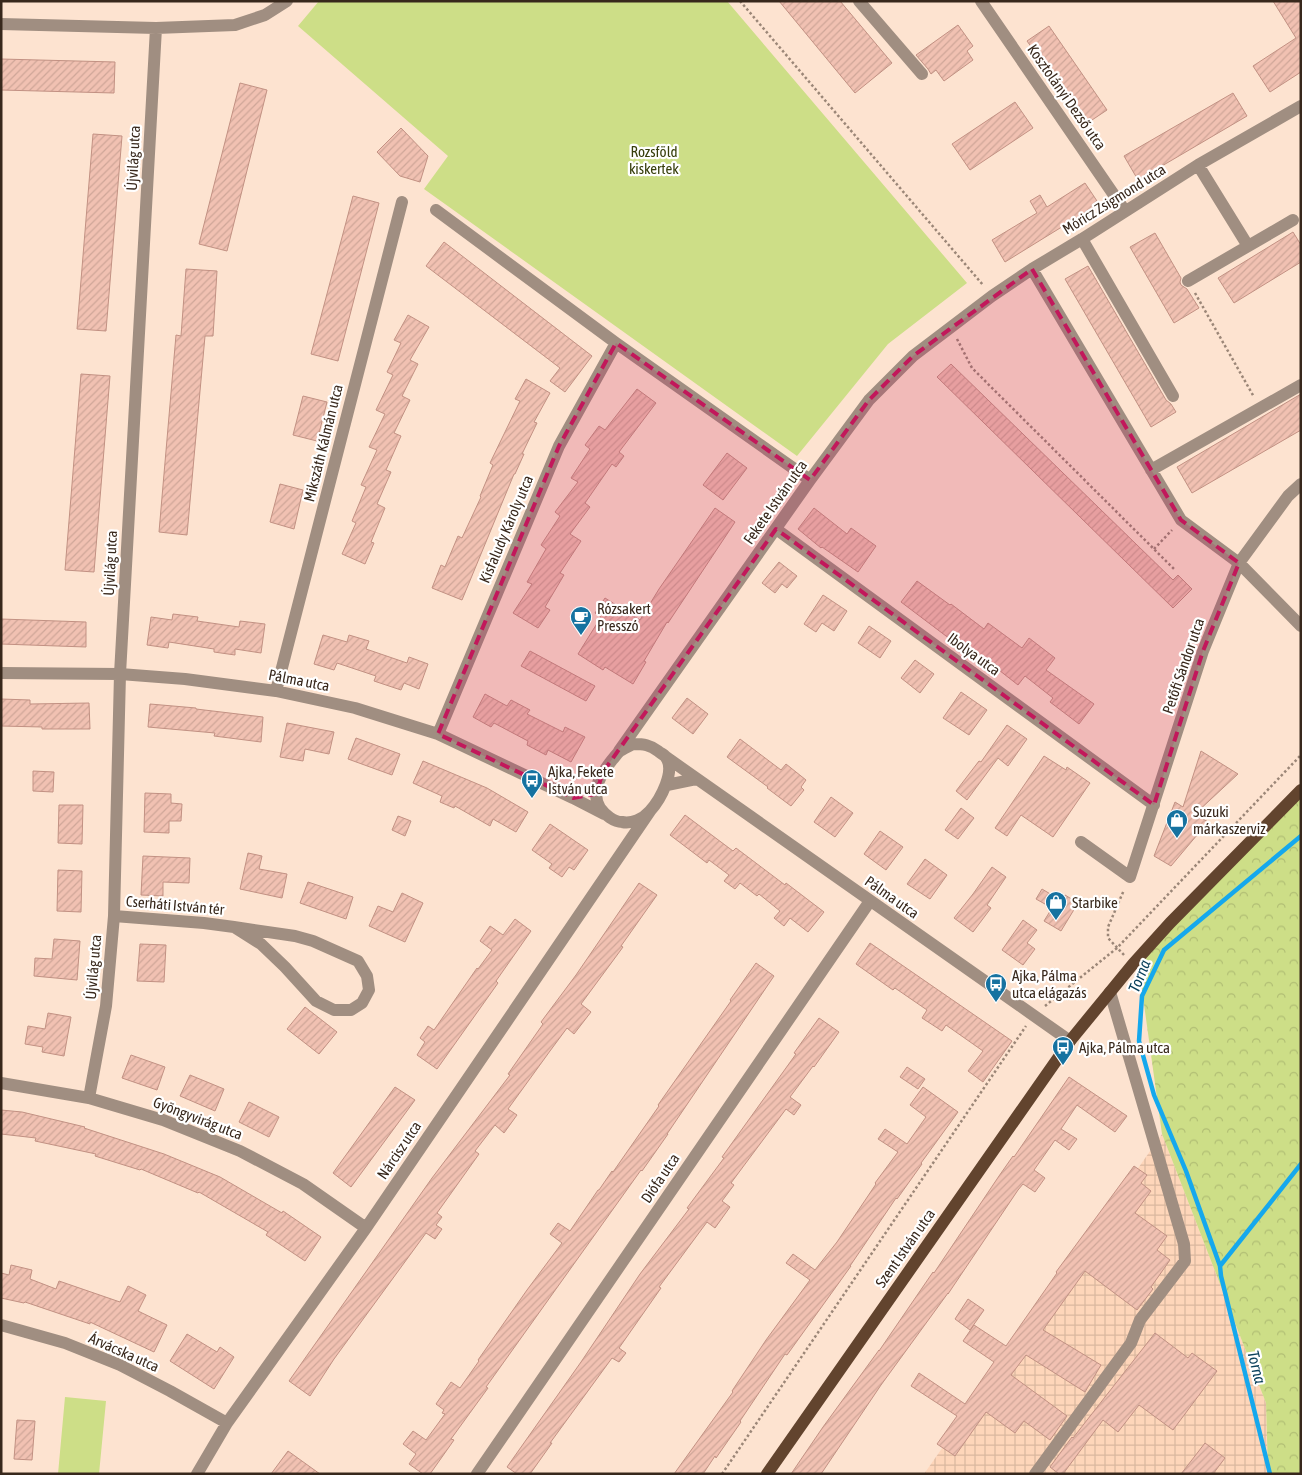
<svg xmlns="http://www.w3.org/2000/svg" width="1302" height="1475" viewBox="0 0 1302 1475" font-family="'Asap Condensed',sans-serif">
<defs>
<pattern id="industrial-grid" width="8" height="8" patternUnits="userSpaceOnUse" patternTransform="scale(1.25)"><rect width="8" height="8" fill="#fed6ba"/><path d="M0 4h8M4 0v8" fill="none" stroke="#dab89f"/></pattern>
<pattern id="forest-crowns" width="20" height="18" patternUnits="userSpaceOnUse" patternTransform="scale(1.25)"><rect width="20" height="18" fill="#cdde87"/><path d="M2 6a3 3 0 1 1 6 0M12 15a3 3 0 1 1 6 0" fill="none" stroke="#b1be74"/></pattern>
<pattern id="building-hatch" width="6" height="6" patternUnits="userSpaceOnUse" patternTransform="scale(1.25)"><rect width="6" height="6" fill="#f1c1b2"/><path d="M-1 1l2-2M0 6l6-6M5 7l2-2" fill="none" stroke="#cfa698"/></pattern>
</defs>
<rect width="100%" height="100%" fill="#fde3d0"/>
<path fill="url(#industrial-grid)" d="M1162,1134L1266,1403L1268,1474H924Z"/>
<path fill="url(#forest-crowns)" d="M1301,794V1474H1268L1266,1403L1162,1134L1138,961Z"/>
<path fill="#cdde87" d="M319,1H727L967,283L888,344L797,456L424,189L448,156L298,26Z
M65,1397L106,1401L99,1474H58Z"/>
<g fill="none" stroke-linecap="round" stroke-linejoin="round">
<path stroke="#15a8ed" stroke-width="4.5" d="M1220,1266L1301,1164
M1270,1474L1221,1276L1220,1266L1186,1171L1154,1095L1139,1041L1142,996L1164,950L1301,836"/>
</g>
<path fill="url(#building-hatch)" stroke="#c29183" d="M779,1H840L892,63L855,93Z
M1273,1H1301V72L1270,92L1253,66L1296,38Z
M958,25L973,46L967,51L973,60L944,81L936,70L931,74L928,69L916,55Z
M1049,26L1107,110L1086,124L1027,41Z
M1,59L115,62L114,93L1,90Z
M240,83L267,90L227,251L199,244Z
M1233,93L1247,116L1138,180L1124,156Z
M1015,102L1033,128L970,170L952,144Z
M401,128L428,156L420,182L400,176L377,152Z
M93,134L122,136L106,331L77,329Z
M1085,183L1099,204L1005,262L992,240L1037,213L1030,201L1040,195L1047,207Z
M353,196L379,203L338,361L311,354Z
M1293,232L1301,245V262L1234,303L1218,278Z
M1155,233L1181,278L1180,282L1181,285L1187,289L1199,308L1174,323L1130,247Z
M444,242L592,356L565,392L550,381L560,368L426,266Z
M1088,266L1166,400L1171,404L1176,412L1151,427L1065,279Z
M186,269L217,271L213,336H205L187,535L159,532L176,335L181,336Z
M408,315L429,327L410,360L418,364L402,396L410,400L394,433L401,436L386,470L391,472L377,504L385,508L371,542L374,543L365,564L342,554L356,523L352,521L366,487L361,485L377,450L369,447L385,414L376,410L393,375L387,372L401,343L394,340Z
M951,364L1173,580L1178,575L1192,589L1173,608L937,377Z
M81,374L110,376L94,572L65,570Z
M526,379L550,393L534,422L537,423L522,454H524L515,474H514L462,600L432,588L441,565L445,567L458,536L462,538L481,497L480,496L493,465L490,463L520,401L515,399Z
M637,389L656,403L619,452L624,456L616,467L612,464L585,503L590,507L570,534L581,541L560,573L564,575L545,607L550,610L538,628L513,613L532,584L527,582L546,549L541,545L560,516L555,512L578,482L571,478L590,449L585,445L599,426L605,430Z
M1301,394V430L1192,493L1177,467Z
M303,396L327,402L317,441L293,435Z
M727,453L747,468L723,500L703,485Z
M280,484L303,490L294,529L270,522Z
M715,508L735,522L668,623L667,622L644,661L646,662L633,684L605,667L603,670L578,654L601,617L595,613L605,598L640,620L659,589Z
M814,508L847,534L851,528L876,546L858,572L822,547L821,548L798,529Z
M779,562L797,576L787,588L782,584L775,593L762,583Z
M917,581L950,605L951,604L984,629L988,623L1022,648L1029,638L1055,658L1046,670L1094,704L1079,724L1050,702L1053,698L1025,676L1018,685L990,663L987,667L901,602Z
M823,595L847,611L834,631L822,623L816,632L804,624Z
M173,614L198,617L197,621L239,627L240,621L265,624L261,653L235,649V655L214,652V649L169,642L168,648L147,645L151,617L172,620Z
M1,619L86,622V647L1,644Z
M869,626L891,641L880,658L858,643Z
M323,635L347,642L349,635L369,641L366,649L407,663L409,657L428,664L419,689L404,683L401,690L374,681L376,676L337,663L334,670L314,664Z
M530,651L595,686L586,701L521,666Z
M915,660L934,674L920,693L901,678Z
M961,692L987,710L969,735L943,718Z
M485,694L507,706L511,700L530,710L527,714L563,732L565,727L585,737L571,762L548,750L546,755L527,745L528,741L494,723L491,727L473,717Z
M687,698L708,714L693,734L672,718Z
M1,699L30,700V704L89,703L90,729H42V727L1,726Z
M150,704L196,708V709L263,717L261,742L214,736L215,733L148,727Z
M287,723L334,732L329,754L305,749L303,761L280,757Z
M1007,725L1027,739L1008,766L998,758L967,800L956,791L979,761L981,762Z
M356,738L400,754L392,775L348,759Z
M740,739L781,770L786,764L806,780L801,787L804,790L791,806L767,788L768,787L727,757Z
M1201,751L1238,774L1195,814L1208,822L1171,866L1154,856L1175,802L1183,807Z
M1044,756L1066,770L1067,767L1090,783L1053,837L1021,815L1007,836L995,828Z
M423,761L487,788L528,812L516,832L493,819L490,826L455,806L454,808L440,802L442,796L413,783Z
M33,771L54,772L53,792L33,791Z
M145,793L171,794V803L182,804L181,821H169V833L144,832Z
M831,797L853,813L835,837L814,822Z
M59,805H83L82,844L58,843Z
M961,808L974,818L958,839L945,830Z
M685,815L733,851L736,848L785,885L786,883L824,912L808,932L790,918L784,926L774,918L780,911L759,894L757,896L740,883L735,889L724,881L729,875L709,860L707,863L670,835Z
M398,816L411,821L405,836L392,830Z
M550,824L588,850L574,870L569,867L562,877L549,868L552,864L532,850Z
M880,831L903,847L886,870L864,854Z
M248,853L262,856L259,869L287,874L282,898L240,889Z
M143,856L190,858L189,883L163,882V896L141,895Z
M925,859L947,875L930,899L907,884Z
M992,867L1006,877L987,905L991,908L973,932L954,918L973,894Z
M58,870L82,871L81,912L57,911Z
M308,882L353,897L346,919L300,903Z
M639,883L657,895L621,946L623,947L581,1004L591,1012L574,1034L567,1028L550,1051L508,1109L517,1115L504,1133L495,1125L475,1151L479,1154L437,1213L442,1217L436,1225L442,1229L435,1239L426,1233L334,1359L310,1396L289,1381L432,1178L510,1075L508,1074L543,1024L541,1022L576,975Z
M1042,889L1062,901L1065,895L1078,903L1061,931L1044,921L1052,908L1036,899Z
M402,893L423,903L405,942L369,926L378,906L393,912Z
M515,919L531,931L496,981L498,983L437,1069L417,1055L425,1042L420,1038L428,1026L434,1030L477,968L478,969L492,950L480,941L490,926L503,935Z
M1023,920L1037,930L1027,943L1035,949L1023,965L1002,950Z
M54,939L80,941L77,980L34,976L35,958L52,959Z
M870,943L1012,1041L983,1082L968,1071L983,1051L946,1025L942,1031L922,1018L927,1010L895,988L893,990L856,964Z
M140,944L166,945L164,982L137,981Z
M756,963L774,976L667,1134H668L642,1171L641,1170L486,1387L488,1388L451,1439L454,1440L430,1474H423L409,1464L416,1454L403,1444L413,1431L426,1440L445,1414L442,1413L444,1410L436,1404L451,1382L460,1388L479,1361L478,1360L527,1290L562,1243L550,1234L558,1223L570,1231L598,1190H599L612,1171L613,1172L659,1106L658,1105L731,1001L730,1000Z
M305,1007L337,1032L319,1054L287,1029Z
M48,1013L71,1017L64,1056L42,1052L43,1047L25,1044L28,1026L45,1029Z
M819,1018L839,1032L814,1067L813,1066L790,1097L801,1105L794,1115L786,1109L731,1183L734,1185L722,1201L730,1207L715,1228L707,1222L659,1287L661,1288L619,1348L626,1353L619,1362L612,1358L550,1443H552L530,1474H517L507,1467L581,1362L640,1274L689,1209L687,1208L724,1158L722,1157L796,1054L794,1053Z
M131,1055L165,1067L157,1090L122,1078Z
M907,1067L925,1079L918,1089L900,1077Z
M190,1075L224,1089L215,1111L180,1096Z
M1069,1077L1127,1116L1115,1132L1077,1105L1061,1129L1077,1139L1069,1150L1055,1140L1034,1170L1045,1178L1035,1192L1023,1184L1018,1190L948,1294V1293L881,1385L821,1474H791L823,1427L879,1350V1351L933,1272L934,1273L999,1176L1013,1156L1014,1157Z
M395,1087L415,1100L351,1187L333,1173Z
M923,1087L958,1112L921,1163L922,1164L897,1199L896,1198L850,1266H851L787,1355L785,1354L740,1421L741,1422L716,1458L715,1456L703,1474H674L733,1392L732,1391L766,1340L810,1280L786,1263L793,1254L815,1270L837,1242L876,1184L875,1183L898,1152L878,1139L885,1129L907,1144L926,1117L910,1105Z
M249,1102L279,1117L269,1137L239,1122Z
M1,1110L22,1112L85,1127L84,1128L164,1154L220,1177L282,1213L283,1211L321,1237L305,1261L266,1235L268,1232L199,1192L198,1193L141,1169L140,1170L95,1156L96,1154L35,1141L36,1138L1,1134Z
M1134,1166L1147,1175L1141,1183L1151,1191L1135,1213L1167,1236L1157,1250L1170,1260L1151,1287L1153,1289L1137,1310L1085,1271L1043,1330L1101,1365L1085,1392L1026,1355L1011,1375L1067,1416L1050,1440L1024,1421L1015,1433L986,1412L955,1456L937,1444L957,1416L911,1386L919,1373L965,1404L994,1362L963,1341L974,1325L1006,1346L1057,1273L1056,1272Z
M11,1265L32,1270L30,1279L56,1289L59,1281L120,1302L128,1286L146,1295L138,1311L167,1325L154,1352L90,1322V1324L25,1302L24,1303L1,1298V1273L9,1275Z
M968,1299L984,1310L970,1330L955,1319Z
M1155,1333L1188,1358L1192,1353L1217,1371L1173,1430L1139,1405L1118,1432L1103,1420L1063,1474H1059L1050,1467L1072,1437L1073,1438Z
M187,1334L217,1352L220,1347L234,1357L214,1389L170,1361Z
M17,1420L35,1421L32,1460L14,1459Z
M1205,1443L1225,1458L1213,1474H1181Z
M288,1451L320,1474H271Z"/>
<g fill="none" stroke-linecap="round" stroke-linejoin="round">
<path stroke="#9b8677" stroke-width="2.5" stroke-dasharray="2.5 2.5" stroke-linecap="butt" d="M740,1L983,285
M1195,293L1254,397
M957,339L972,368L1174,569
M1154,549L1172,530
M1124,955L1108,938V927L1124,890
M1045,1006L1117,948L1301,755
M722,1474L1026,1026"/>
<path stroke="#a08e81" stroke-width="12" d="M859,1L922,74
M981,1L1125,211
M1,24L156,28L235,25L265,15L287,1
M1198,165L1248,246
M436,210L616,343L810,480
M1082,239L1173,396
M1032,269L1181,520L1239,563L1301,626
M1188,281L1293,220
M1151,470L1301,385
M776,529L1154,805
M1,673L120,674L185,679L276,691L355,708L438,734L573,798L604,814
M276,691L402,202
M438,734L559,446L616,343
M633,744C644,744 650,745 658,751C660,753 663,754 665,756C677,770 660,800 650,811C643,819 632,824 622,822C614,822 605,815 600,808C590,791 601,774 612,760C615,757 617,753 620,751C624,748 629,746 633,744Z
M619,751L810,480L869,400L913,356L992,296L1032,269L1082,239L1198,165L1301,106
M666,757L1070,1041
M667,785L696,779
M1081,842L1130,877L1203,651L1239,563L1288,496L1301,484
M114,916L204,923L234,927L295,936L313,941L358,961L367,976L369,990L362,1003L351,1010H334L316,1001L285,967L261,944L234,927
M1,1083L89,1098L163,1120L240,1151L303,1184L366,1228
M89,1098L106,1006L114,916L120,674L156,28
M1,1325L65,1343L120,1365L170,1391L227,1423
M197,1474L227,1423L366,1228L650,811
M477,1474L870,901
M1035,1474L1131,1343L1140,1320L1185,1261L1184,1244L1110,992"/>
<path stroke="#62442e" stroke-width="12" d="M767,1474L1070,1041L1133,964L1170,923L1301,790"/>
</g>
<path fill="#c2185b" fill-opacity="0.2" stroke="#c2185b" stroke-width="4" stroke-dasharray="10 6" stroke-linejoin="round" d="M1032,269L1181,520L1239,563L1203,651L1154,805L776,529L603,772L596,794L573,798L438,734L559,446L616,343L810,480L869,400L913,356Z"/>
<defs>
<g id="cafe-pin" transform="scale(1.125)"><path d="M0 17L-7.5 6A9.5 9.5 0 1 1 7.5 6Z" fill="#1672a0" stroke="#fff"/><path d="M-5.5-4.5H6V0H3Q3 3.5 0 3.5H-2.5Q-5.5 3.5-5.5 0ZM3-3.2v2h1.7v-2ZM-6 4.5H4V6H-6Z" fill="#fff"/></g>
<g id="bus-pin" transform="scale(1.125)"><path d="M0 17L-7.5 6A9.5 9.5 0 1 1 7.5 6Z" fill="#1672a0" stroke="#fff"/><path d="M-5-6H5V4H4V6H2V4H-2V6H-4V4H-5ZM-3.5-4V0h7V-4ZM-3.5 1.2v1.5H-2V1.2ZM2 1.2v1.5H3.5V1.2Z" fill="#fff"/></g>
<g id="shop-pin" transform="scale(1.125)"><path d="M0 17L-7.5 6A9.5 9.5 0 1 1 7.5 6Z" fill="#1672a0" stroke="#fff"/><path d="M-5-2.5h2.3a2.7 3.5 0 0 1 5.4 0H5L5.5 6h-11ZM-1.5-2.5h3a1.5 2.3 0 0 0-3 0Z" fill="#fff"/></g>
</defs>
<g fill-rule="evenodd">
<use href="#cafe-pin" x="581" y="617"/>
<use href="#bus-pin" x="532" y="780"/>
<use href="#shop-pin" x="1177" y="820"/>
<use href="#shop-pin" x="1056" y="902"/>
<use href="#bus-pin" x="996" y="984"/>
<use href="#bus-pin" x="1063" y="1047"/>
</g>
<g text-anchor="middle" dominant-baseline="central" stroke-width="4.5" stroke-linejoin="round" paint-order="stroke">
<g font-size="15" fill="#38281c" stroke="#fff">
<text transform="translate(1067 97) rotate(55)">Kosztolányi Dezső utca</text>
<text transform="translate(133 158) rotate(-87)">Újvilág utca</text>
<text transform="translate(1114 199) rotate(-32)">Móricz Zsigmond utca</text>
<text transform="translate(323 443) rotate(-76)">Mikszáth Kálmán utca</text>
<text transform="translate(775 502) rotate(-55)">Fekete István utca</text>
<text transform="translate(506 529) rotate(-67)">Kisfaludy Károly utca</text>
<text transform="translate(110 563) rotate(-87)">Újvilág utca</text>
<text transform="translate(974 654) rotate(36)">Ibolya utca</text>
<text transform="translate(1183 666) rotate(-71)">Petőfi Sándor utca</text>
<text transform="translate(299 680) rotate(11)">Pálma utca</text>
<text transform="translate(892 897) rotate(35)">Pálma utca</text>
<text transform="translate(175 905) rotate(5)">Cserháti István tér</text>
<text transform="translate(93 967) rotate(-85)">Újvilág utca</text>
<text transform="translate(198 1118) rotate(21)">Gyöngyvirág utca</text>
<text transform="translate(399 1150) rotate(-56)">Nárcisz utca</text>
<text transform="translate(660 1178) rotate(-56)">Diófa utca</text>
<text transform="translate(905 1248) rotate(-55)">Szent István utca</text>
<text transform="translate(124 1352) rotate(24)">Árvácska utca</text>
</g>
<g font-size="15" fill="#373e0b" stroke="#fff">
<text x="654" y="151">Rozsföld<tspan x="654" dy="17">kiskertek</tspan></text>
</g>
<g font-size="15" fill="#38281c" stroke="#fff" text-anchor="start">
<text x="597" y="608">Rózsakert<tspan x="597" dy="17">Presszó</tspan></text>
<text x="548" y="771">Ajka, Fekete<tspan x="548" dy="17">István utca</tspan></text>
<text x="1193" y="811">Suzuki<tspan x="1193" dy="17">márkaszerviz</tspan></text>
<text x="1072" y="902">Starbike</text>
<text x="1012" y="975">Ajka, Pálma<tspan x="1012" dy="17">utca elágazás</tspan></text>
<text x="1079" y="1047">Ajka, Pálma utca</text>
</g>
<g font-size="16" font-style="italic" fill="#0b415c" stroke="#fff">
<text transform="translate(1139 976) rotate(-68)">Torna</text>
<text transform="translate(1257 1367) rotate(76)">Torna</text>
</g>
</g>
<rect width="1302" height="1475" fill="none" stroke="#38281c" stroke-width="5"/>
</svg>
